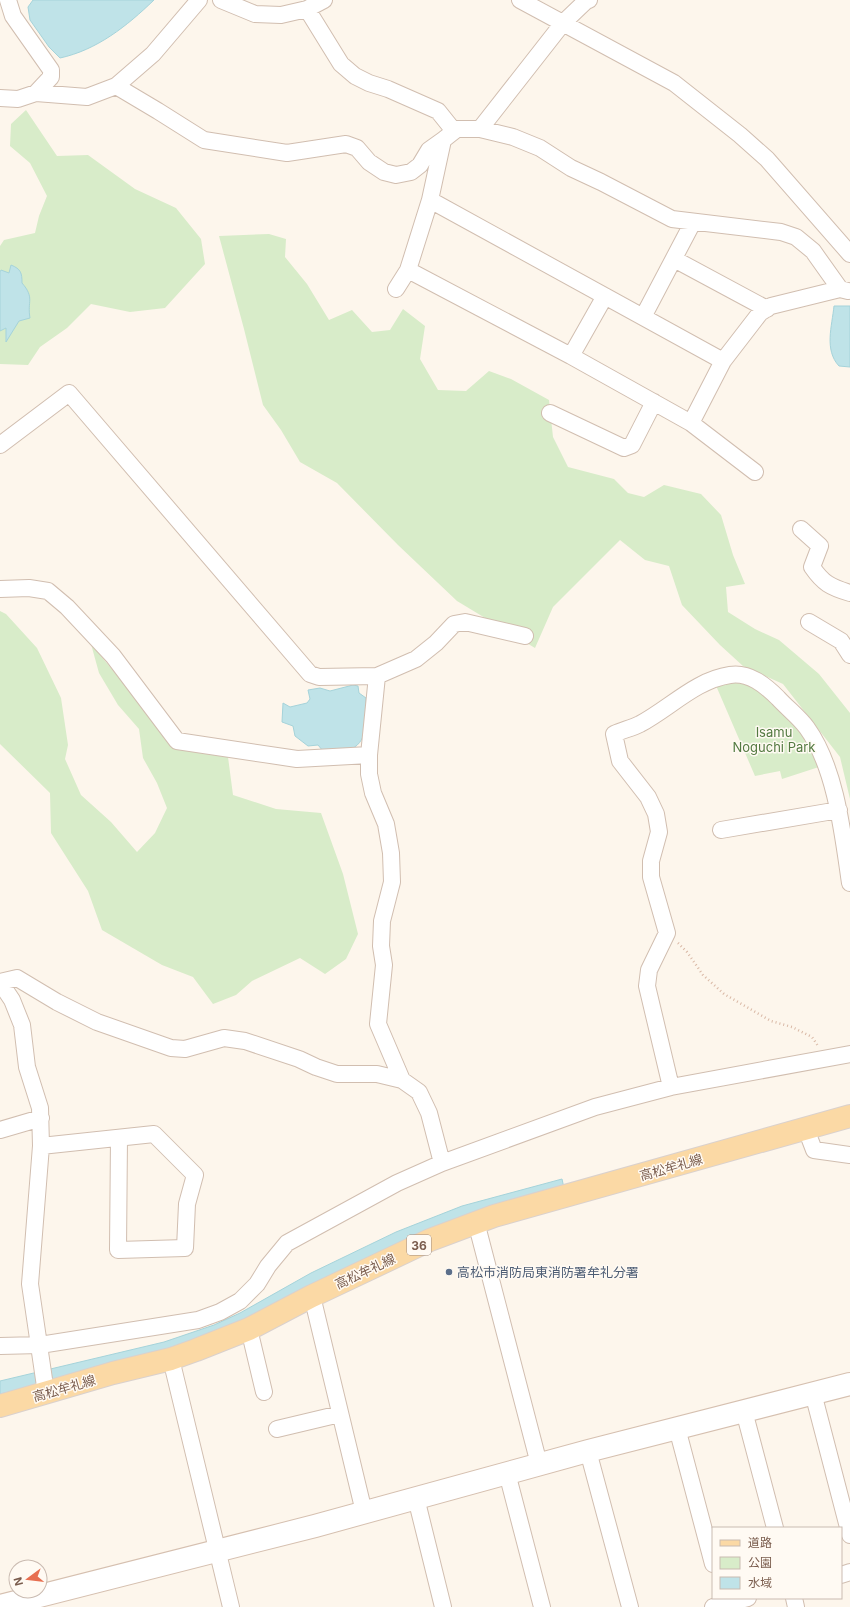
<svg xmlns="http://www.w3.org/2000/svg" width="850" height="1607" viewBox="0 0 850 1607" font-family="Inter,'Noto Sans JP',sans-serif">
<rect width="100%" height="100%" fill="#fdf6ec"/>
<path fill="#d8ecc9" d="M26,110L57,156L88,155L135,189L176,208L201,239L205,264L165,308L130,312L91,304L67,328L40,347L28,365L0,364V246L4,240L35,233L39,216L47,196L30,163L10,146L11,124Z
M269,234L286,239L285,257L307,284L329,320L352,310L372,332L390,330L403,309L425,326L420,359L438,390L466,391L489,371L511,379L549,400L553,437L568,467L614,479L628,493L644,497L664,485L701,494L721,515L733,555L745,584L726,587L728,612L755,629L779,640L819,674L850,713V799L840,757L783,684L743,666L720,645L682,605L669,566L645,560L620,540L553,607L535,648L457,601L398,545L337,483L300,462L281,430L263,405L244,329L219,236Z
M0,611L6,614L37,648L61,698L68,745L65,759L81,795L111,822L137,852L155,833L167,808L157,783L143,758L139,729L118,705L99,673L91,644L178,749L228,757L233,795L276,809L321,813L343,874L358,934L346,959L325,974L300,958L252,981L236,995L213,1004L193,977L162,965L102,930L88,891L51,833L50,793L0,744Z
M750,677L807,728L822,766L782,779L780,771L755,776L714,681Z"/>
<path fill="#bfe3e8" stroke="#a5d3da" d="M33,0H154C127,26 97,50 60,58L49,47L30,20L28,7Z
M11,265C21,269 22,273 22,283C35,298 27,301 30,318L19,321L6,342V328L0,331V272L1,270L9,273Z
M834,306H850V367L839,366C824,350 832,326 834,306Z
M353,685L358,686L359,693L366,698C366,714 370,741 351,749C346,752 330,751 323,751L318,745L308,746L295,736L293,726L282,722L283,703L290,707L307,703L310,699L308,690L320,688L330,691Z
M562,1179L564,1188L217,1335L46,1384L0,1394V1381L164,1342L214,1325L240,1313L311,1273L396,1232L462,1206Z"/>
<g fill="none" stroke-linecap="round" stroke-linejoin="round">
<g stroke="#d1beb0" stroke-width="18">
<path id="street" d="M8,0L13,16L51,70V77L36,93
M221,0L255,14L281,15L307,9L324,0
M520,0L674,83L740,135L767,159L850,254
M307,9L341,64L355,76L369,83L388,89L438,111L454,131
M116,86L158,111L204,140L287,153L346,144L357,148L369,162L384,172L396,175L411,172L420,165L429,150L443,140
M0,98L18,99L36,93L87,97L116,86L153,54L199,0
M480,129L563,23L586,1L589,0
M430,200L723,361
M674,259L767,309
M408,270L571,356L691,423L723,361L760,313L771,306L840,289L848,291
M396,289L408,270L430,200L443,140L457,129H480L513,137L540,148L571,168L601,182L672,219L781,232L796,237L813,251L840,289
M643,317L693,222
M571,356L605,296
M550,413L624,448L632,445L654,402
M691,423L755,472
M0,445L69,393L310,674L319,677L377,676L416,659L436,643L454,624L465,622L525,636
M801,529L820,546L812,567C823,583 830,587 850,593
M0,589L29,588L48,591L67,607L113,656L177,741L297,759L369,755
M809,622L841,641L850,655
M377,676L369,755V774L373,793L386,824L391,853L392,882L382,921L381,946L384,965L378,1024L402,1080
M721,830L839,810
M0,982L17,978L57,1002L97,1022L171,1048L185,1049L224,1038L245,1041L299,1059L316,1067L337,1074H377L402,1080L419,1092L429,1113L442,1163
M0,982L12,1000L22,1025L27,1067L40,1108L41,1146L30,1284L46,1393
M671,1087L647,986L649,970L667,933L651,877V861L659,832L656,814L648,797L620,761L614,734C623,730 632,728 640,724C670,708 696,680 730,675C749,672 765,685 778,698C787,708 799,717 807,728C836,768 843,835 850,883
M806,1129L814,1150L850,1155
M0,1130L41,1118
M41,1146L154,1134L195,1175L187,1204L185,1248L118,1250L119,1138
M476,1222L539,1464
M312,1296L364,1512
M249,1329L264,1392
M0,1346L40,1345L198,1320L220,1312L240,1301L257,1284L268,1266L287,1243L397,1183L442,1163L595,1107L671,1087L850,1054
M171,1359L231,1607
M813,1393L850,1535
M744,1411L775,1528
M677,1428L713,1564
M277,1429L340,1414
M588,1451L630,1607
M507,1473L542,1607
M416,1498L443,1607
M841,1575L850,1572
M794,1598L796,1607
M713,1607L748,1598"/>
</g>
<g stroke="#d6c0b0" stroke-width="24">
<path id="secondary" d="M0,1606L315,1526L588,1451L850,1384"/>
</g>
<g stroke="#dad1cd" stroke-width="24">
<path id="primary" d="M0,1406L113,1373L171,1359L196,1350L249,1329L312,1296L430,1240L494,1216L850,1116"/>
</g>
<path stroke="#d9b8a5" stroke-width="2.5" stroke-dasharray="1 3" stroke-linecap="butt" d="M678,943L687,952L703,975L724,994L771,1021L792,1027L812,1037L818,1046"/>
<use href="#street" stroke="#fff" stroke-width="16"/>
<use href="#secondary" stroke="#fff" stroke-width="22"/>
<use href="#primary" stroke="#fbd9a5" stroke-width="22"/>
</g>
<circle fill="#5c6f8a" stroke="#fffaf3" stroke-width="1.5" cx="449" cy="1272" r="4"/>
<g text-anchor="middle" dominant-baseline="central" stroke-width="3" stroke-linejoin="round" paint-order="stroke">
<rect fill="#fffaf3" stroke="#a28b7f" stroke-width="1" x="407" y="1235" width="24" height="20" rx="3"/>
<g font-size="12" font-weight="bold" fill="#7a5c4d">
<text x="419" y="1245">36</text>
</g>
<g font-size="13" fill="#537a41" stroke="#fffaf3">
<text x="774" y="732">Isamu<tspan x="774" dy="15">Noguchi Park</tspan></text>
</g>
<g font-size="13" fill="#7a5c4d" stroke="#fffaf3">
<text transform="translate(671 1167) rotate(-16)">高松牟礼線</text>
<text transform="translate(365 1271) rotate(-25)">高松牟礼線</text>
<text transform="translate(64 1388) rotate(-16)">高松牟礼線</text>
</g>
<g font-size="13" fill="#4e5e75" stroke="#fffaf3" text-anchor="start">
<text x="457" y="1272">高松市消防局東消防署牟礼分署</text>
</g>
</g>
<rect x="712" y="1527" width="130" height="72" fill="#fffaf3" stroke="#cabbb1"/>
<rect x="720" y="1540" width="20" height="6" fill="#fbd9a5" stroke="#cabbb1"/>
<text x="748" y="1547" font-size="12" fill="#7a5c4d">道路</text>
<rect x="720" y="1557" width="20" height="12" fill="#d8ecc9" stroke="#cabbb1"/>
<text x="748" y="1567" font-size="12" fill="#7a5c4d">公園</text>
<rect x="720" y="1577" width="20" height="12" fill="#bfe3e8" stroke="#cabbb1"/>
<text x="748" y="1587" font-size="12" fill="#7a5c4d">水域</text>
<g transform="translate(28 1579) rotate(255)"><circle r="19" fill="#fffaf3" stroke="#cabbb1"/>
<path d="M0-3L7 15L0 10L-7 15Z" fill="#e76f51"/>
<text y="-6" font-size="11" font-weight="bold" text-anchor="middle" fill="#7a5c4d">N</text>
</g>
</svg>
